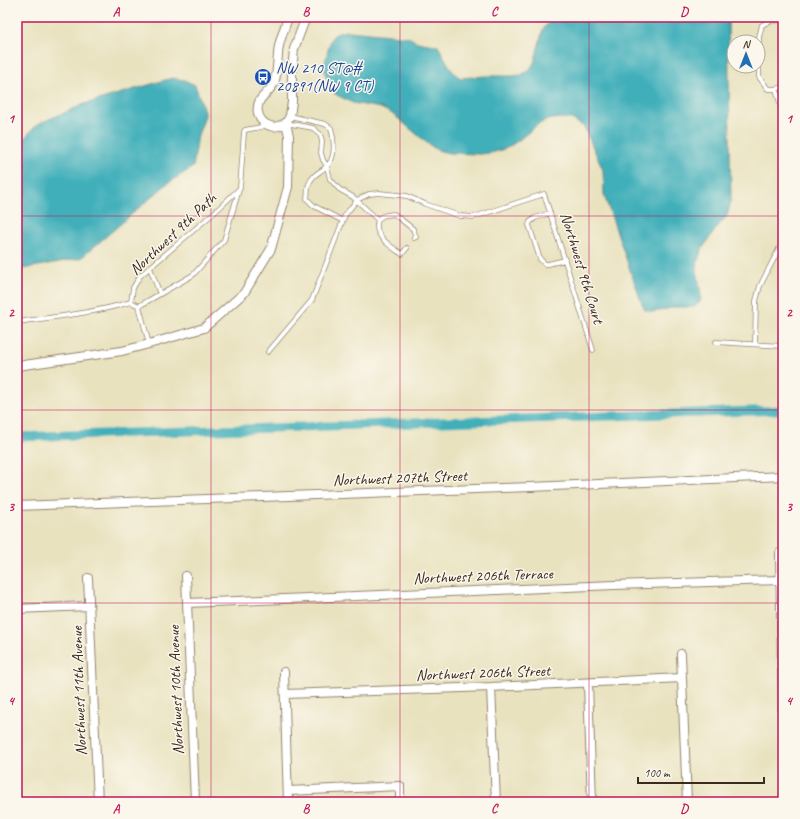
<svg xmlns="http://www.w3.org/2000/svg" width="800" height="819" viewBox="0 0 800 819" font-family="Caveat,sans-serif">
<rect width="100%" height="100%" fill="#fbf7ec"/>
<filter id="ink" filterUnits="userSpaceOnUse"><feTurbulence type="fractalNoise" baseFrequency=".025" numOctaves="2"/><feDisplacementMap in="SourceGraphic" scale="8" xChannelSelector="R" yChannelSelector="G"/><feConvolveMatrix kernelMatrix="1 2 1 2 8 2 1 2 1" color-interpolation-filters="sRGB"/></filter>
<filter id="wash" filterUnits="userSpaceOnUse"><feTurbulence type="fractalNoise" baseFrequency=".012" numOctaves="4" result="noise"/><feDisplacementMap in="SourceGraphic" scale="16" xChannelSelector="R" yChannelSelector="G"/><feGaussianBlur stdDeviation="0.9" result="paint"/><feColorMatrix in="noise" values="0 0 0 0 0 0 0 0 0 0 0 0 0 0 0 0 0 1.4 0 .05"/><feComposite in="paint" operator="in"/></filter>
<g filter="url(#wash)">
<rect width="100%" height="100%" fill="#e9e2bf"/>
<path fill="#3fafba" stroke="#3d6c6c" d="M578,17H728L731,201L727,216L718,226L702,249L698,260L697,269L701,296L700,302L694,307H676L653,312L645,310L642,304L604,195L603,170L584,127L572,119L559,118L547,120L537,125L519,140L507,148L491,153L480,154L449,153L437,150L427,143L393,114L381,108L353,103L335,94L326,77L324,67L330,42L333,36L339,32L349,31L409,37C416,44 428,43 438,46L451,69L456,75L461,78L486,76H512L521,75L529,70L534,63L543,29L549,22L554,20Z
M172,78L184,80L195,85L201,101L205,116L198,135L193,167L168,183L81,258L17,270V166L24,158L23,143L26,136L38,124L85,104Z"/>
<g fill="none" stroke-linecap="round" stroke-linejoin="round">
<path stroke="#3fafba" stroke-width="9" d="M17,437L783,410"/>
</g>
</g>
<g filter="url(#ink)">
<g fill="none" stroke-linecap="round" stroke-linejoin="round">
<g stroke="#92866e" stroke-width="5.5">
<path id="service" d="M296,17L305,20
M783,20L770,21L762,25L759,37V77L768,89H776L783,113
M776,89L783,87
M290,116L325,124L331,128C334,140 337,158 326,167C319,173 313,174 309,184C307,188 308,195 307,199L314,206L343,221
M286,123L313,128L320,134L322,141L321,153L323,160L327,166L330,179L339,189L353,197L378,220
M550,213L535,218L530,222L529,225L540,259L545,264H548L565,260
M407,248L402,254C393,248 375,237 377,224C378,215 386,215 394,214L413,229L416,237L414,238
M150,268L160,294
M131,302L133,288L140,276L216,211L240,188L244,132L245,130L261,127L266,124
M139,306L193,275L224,240L239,190
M139,306L149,344
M17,322C55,317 94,313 131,302L139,306
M716,342L783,346
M755,344L756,301L760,286L783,241
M268,352L312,300L345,215L357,200L369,194L379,193L407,196L425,204L460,216L474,217L544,194L593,350"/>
</g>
<g stroke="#92866e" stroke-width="10">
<path id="minor" d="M288,17C285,27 281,37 279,46C277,57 278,69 275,80C273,89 265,93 260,100C256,107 257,116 263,122C272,129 277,127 286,123L290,116L292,102V72L294,49L306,17
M17,366L122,351L149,344L204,328L244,293L271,249L288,187L289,136L286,123
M17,506L531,487L783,476
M780,553L783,728
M186,576L195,802
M88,578L98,802
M187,603L614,585L710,582L780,580
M17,609L89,606
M681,654L687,802
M284,672L288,802
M588,683L592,802
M491,687L496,802
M285,694L491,687L682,678
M288,791L400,786V802"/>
</g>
<use href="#service" stroke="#fff" stroke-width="4"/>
<use href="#minor" stroke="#fff" stroke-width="8"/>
</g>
</g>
<path fill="none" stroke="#c2185b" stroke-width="1" stroke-opacity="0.55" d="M211,17V802M400,17V802M589,17V802M17,216H783M17,410H783M17,603H783"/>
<defs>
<g id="bus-disc" transform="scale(0.9)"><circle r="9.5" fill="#1a4fb4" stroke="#fbf7ec"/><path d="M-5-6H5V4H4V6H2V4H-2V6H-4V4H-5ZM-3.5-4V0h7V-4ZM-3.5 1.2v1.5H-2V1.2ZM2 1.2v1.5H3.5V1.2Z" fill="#fff"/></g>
</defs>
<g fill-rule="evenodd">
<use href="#bus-disc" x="263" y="77"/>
</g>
<g text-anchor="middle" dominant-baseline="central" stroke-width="3" stroke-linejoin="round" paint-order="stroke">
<g font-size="16" fill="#164399" stroke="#fbf7ec" text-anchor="start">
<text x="276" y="68">NW 210 ST@#<tspan x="276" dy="18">20891(NW 9 CT)</tspan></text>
</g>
<g font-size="16" fill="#3b2a1e" stroke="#fbf7ec">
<text transform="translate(173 234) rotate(-43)">Northwest 9th Path</text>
<text transform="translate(582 268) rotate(73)">Northwest 9th Court</text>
<text transform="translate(400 478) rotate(-2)">Northwest 207th Street</text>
<text transform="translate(483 576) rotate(-2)">Northwest 206th Terrace</text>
<text transform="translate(483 673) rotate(-2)">Northwest 206th Street</text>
<text transform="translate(176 690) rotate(-92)">Northwest 10th Avenue</text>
<text transform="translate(79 691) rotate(-92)">Northwest 11th Avenue</text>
</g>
</g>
<rect width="800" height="819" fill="none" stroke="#fbf7ec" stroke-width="44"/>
<g transform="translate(746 54)"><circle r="19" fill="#fbf7ec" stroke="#aea59a"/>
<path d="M0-3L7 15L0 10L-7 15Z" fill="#1f6fb2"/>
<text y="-6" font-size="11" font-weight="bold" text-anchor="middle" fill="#3b2a1e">N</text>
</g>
<path d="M638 777v6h126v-6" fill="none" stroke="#3b2a1e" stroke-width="2"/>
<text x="644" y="777" font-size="12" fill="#3b2a1e" stroke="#fbf7ec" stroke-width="3" paint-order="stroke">100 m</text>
<rect x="22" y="22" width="756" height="775" fill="none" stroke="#c2185b" stroke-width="1.5"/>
<g font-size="13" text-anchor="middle" font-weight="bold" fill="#c2185b">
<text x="116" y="16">A</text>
<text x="306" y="16">B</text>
<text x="494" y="16">C</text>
<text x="684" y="16">D</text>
<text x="11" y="123">1</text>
<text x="789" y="123">1</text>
<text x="11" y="317">2</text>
<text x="789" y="317">2</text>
<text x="11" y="511">3</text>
<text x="789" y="511">3</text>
<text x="11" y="705">4</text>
<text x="789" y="705">4</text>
<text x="116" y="813">A</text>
<text x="306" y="813">B</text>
<text x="494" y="813">C</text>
<text x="684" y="813">D</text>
</g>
</svg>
